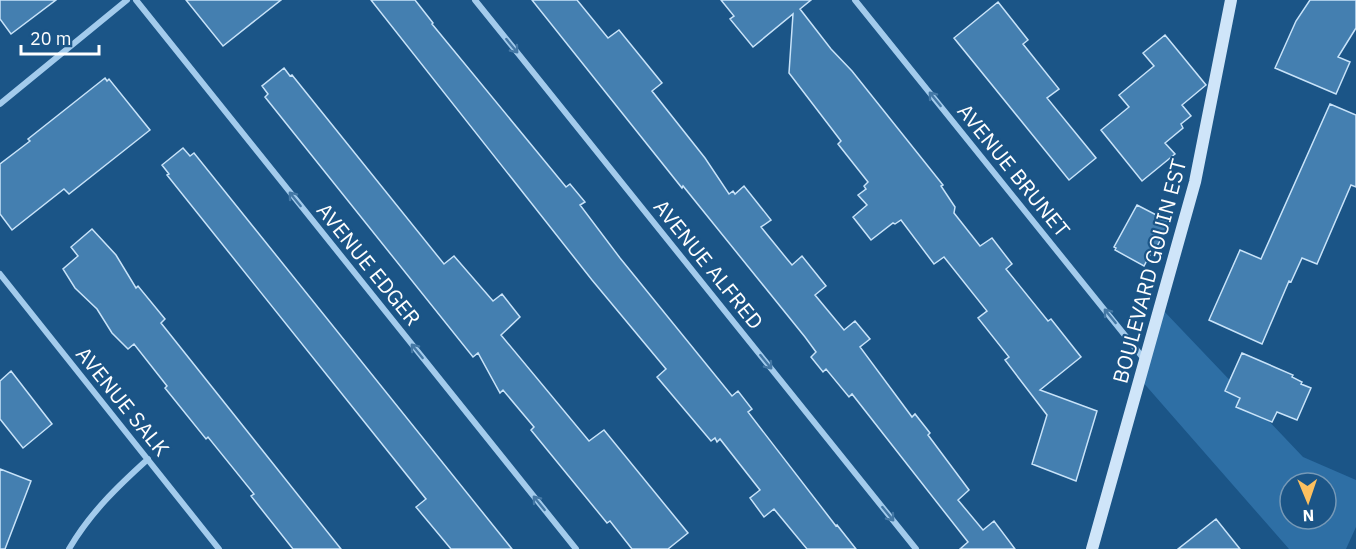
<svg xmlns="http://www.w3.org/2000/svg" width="1356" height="549" viewBox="0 0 1356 549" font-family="'IBM Plex Sans',sans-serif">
<rect width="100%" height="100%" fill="#1b5587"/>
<path fill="#2e6fa5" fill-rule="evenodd" d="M1161,308L1303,457L1356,480V527L1346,549H1289L1141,380ZM1290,483H1326V519H1290Z"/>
<path fill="#447fb0" stroke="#c8e3f9" stroke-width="1.5" d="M0,0H56L11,34L0,19Z
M186,0H281L223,46Z
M371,0H415L433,23L432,24L566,187L570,184L585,202L580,205L620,258L732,396L738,391L752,409L748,412L836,526L837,525L856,549H807L774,509L764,517L750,498L760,490L720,439L717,442L715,438L711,441L657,377L666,369L592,280Z
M532,0H577L608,38L619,30L662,83L652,91L705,158L729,194L733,191L735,194L744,186L771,220L761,227L787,259L792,265L802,256L826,286L815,295L844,330L855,321L870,339L860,347L912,417L915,414L930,433L928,435L969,490L958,500L983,530L994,521L1015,549H960L968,542L852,394L849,397L826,369L823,372L811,357L816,352L805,337L683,186L682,188Z
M721,0H811L800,9L831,49L852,71L943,185L941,186L955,207L954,213L980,246L992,238L1012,264L1006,269L1048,321L1051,319L1081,357L1040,390L1097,411L1076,481L1032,464L1047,415L1005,360L1009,357L978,318L987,311L944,257L934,264L901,220L895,224L893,223L871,240L853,217L867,205L858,195L866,189L864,186L868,182L838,144L841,141L789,73L793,14L753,47L730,19L734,16Z
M1310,0H1356V28L1338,57L1350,62L1336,94L1275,68L1296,21Z
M998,2L1028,40L1023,44L1059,89L1047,98L1096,158L1069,180L954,38Z
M1165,35L1206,85L1182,105L1191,116L1181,124L1183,128L1165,143L1175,154L1142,181L1101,130L1129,107L1119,95L1154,66L1143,53Z
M284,68L290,76L292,75L444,264L454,256L493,301L502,294L520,317L501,335L589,441L604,430L688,533L668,549H632L610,521L607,523L531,430L534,427L503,390L500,393L478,353L473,357L265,97L268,94L262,86Z
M105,78L107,81L109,79L150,130L69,194L64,189L12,230L0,214V164L30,141L28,139Z
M1330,104L1356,115V187L1351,185L1317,264L1302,258L1291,282L1289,281L1262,344L1209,320L1240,250L1261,259Z
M183,148L190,156L194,153L512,549H451L416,507L426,499L167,175L169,174L162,165Z
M1137,205L1170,222L1154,252L1152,251L1144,266L1115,250L1116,248L1114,247Z
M92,229L116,255L136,288L138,286L165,319L161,323L341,549H293L251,496L254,494L208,437L206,439L165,388L167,386L134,344L128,349L112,333L97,309L75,288L63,269L78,256L71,247Z
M1242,353L1293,375L1292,377L1302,382L1301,384L1311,388L1297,420L1277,412L1272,422L1236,407L1240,398L1225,391Z
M11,371L52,424L23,448L0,419V381Z
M0,469L31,481L5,549H0Z
M1216,519L1240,549H1178Z"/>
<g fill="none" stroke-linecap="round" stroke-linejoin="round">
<path stroke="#a3cbec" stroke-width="6" d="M136,0L576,549
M475,0L916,549
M855,0L1144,359
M0,104L127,0
M0,274L219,549
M69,549C90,513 117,487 148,459"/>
<path stroke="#cfe5f9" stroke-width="12" d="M1092,549L1195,182L1231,0"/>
</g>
<defs><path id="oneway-shaft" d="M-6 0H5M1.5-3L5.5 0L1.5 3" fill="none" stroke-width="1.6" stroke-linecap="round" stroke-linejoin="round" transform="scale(1.5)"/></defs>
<g stroke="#4478a5">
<use href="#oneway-shaft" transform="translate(512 46) rotate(51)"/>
<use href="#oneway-shaft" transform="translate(935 99) rotate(-129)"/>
<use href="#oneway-shaft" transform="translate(295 199) rotate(-129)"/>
<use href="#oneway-shaft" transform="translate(1110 316) rotate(-129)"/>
<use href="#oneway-shaft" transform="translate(417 351) rotate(-129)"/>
<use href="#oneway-shaft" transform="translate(766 362) rotate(51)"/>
<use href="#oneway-shaft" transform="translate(539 503) rotate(-129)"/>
<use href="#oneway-shaft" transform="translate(888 514) rotate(51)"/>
</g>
<g text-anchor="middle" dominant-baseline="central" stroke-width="4.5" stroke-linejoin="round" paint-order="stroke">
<g font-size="21" fill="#fff" stroke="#1b5587">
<text transform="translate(1014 170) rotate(51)">AVENUE BRUNET</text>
<text transform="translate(369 264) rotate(51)">AVENUE EDGER</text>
<text transform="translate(709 264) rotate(51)">AVENUE ALFRED</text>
<text transform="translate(1149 271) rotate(-75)">BOULEVARD GOUIN EST</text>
<text transform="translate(123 401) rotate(51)">AVENUE SALK</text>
</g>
</g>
<g transform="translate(1308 501) rotate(178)"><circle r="28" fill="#1b5587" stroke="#7699b7" stroke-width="1.5"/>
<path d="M0-4.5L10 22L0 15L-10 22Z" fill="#fdc05f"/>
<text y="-9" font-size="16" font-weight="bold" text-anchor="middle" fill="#ffffff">N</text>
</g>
<path d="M21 45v9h78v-9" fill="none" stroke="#ffffff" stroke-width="3"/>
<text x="30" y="45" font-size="18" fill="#ffffff" stroke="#1b5587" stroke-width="4.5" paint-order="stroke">20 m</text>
</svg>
